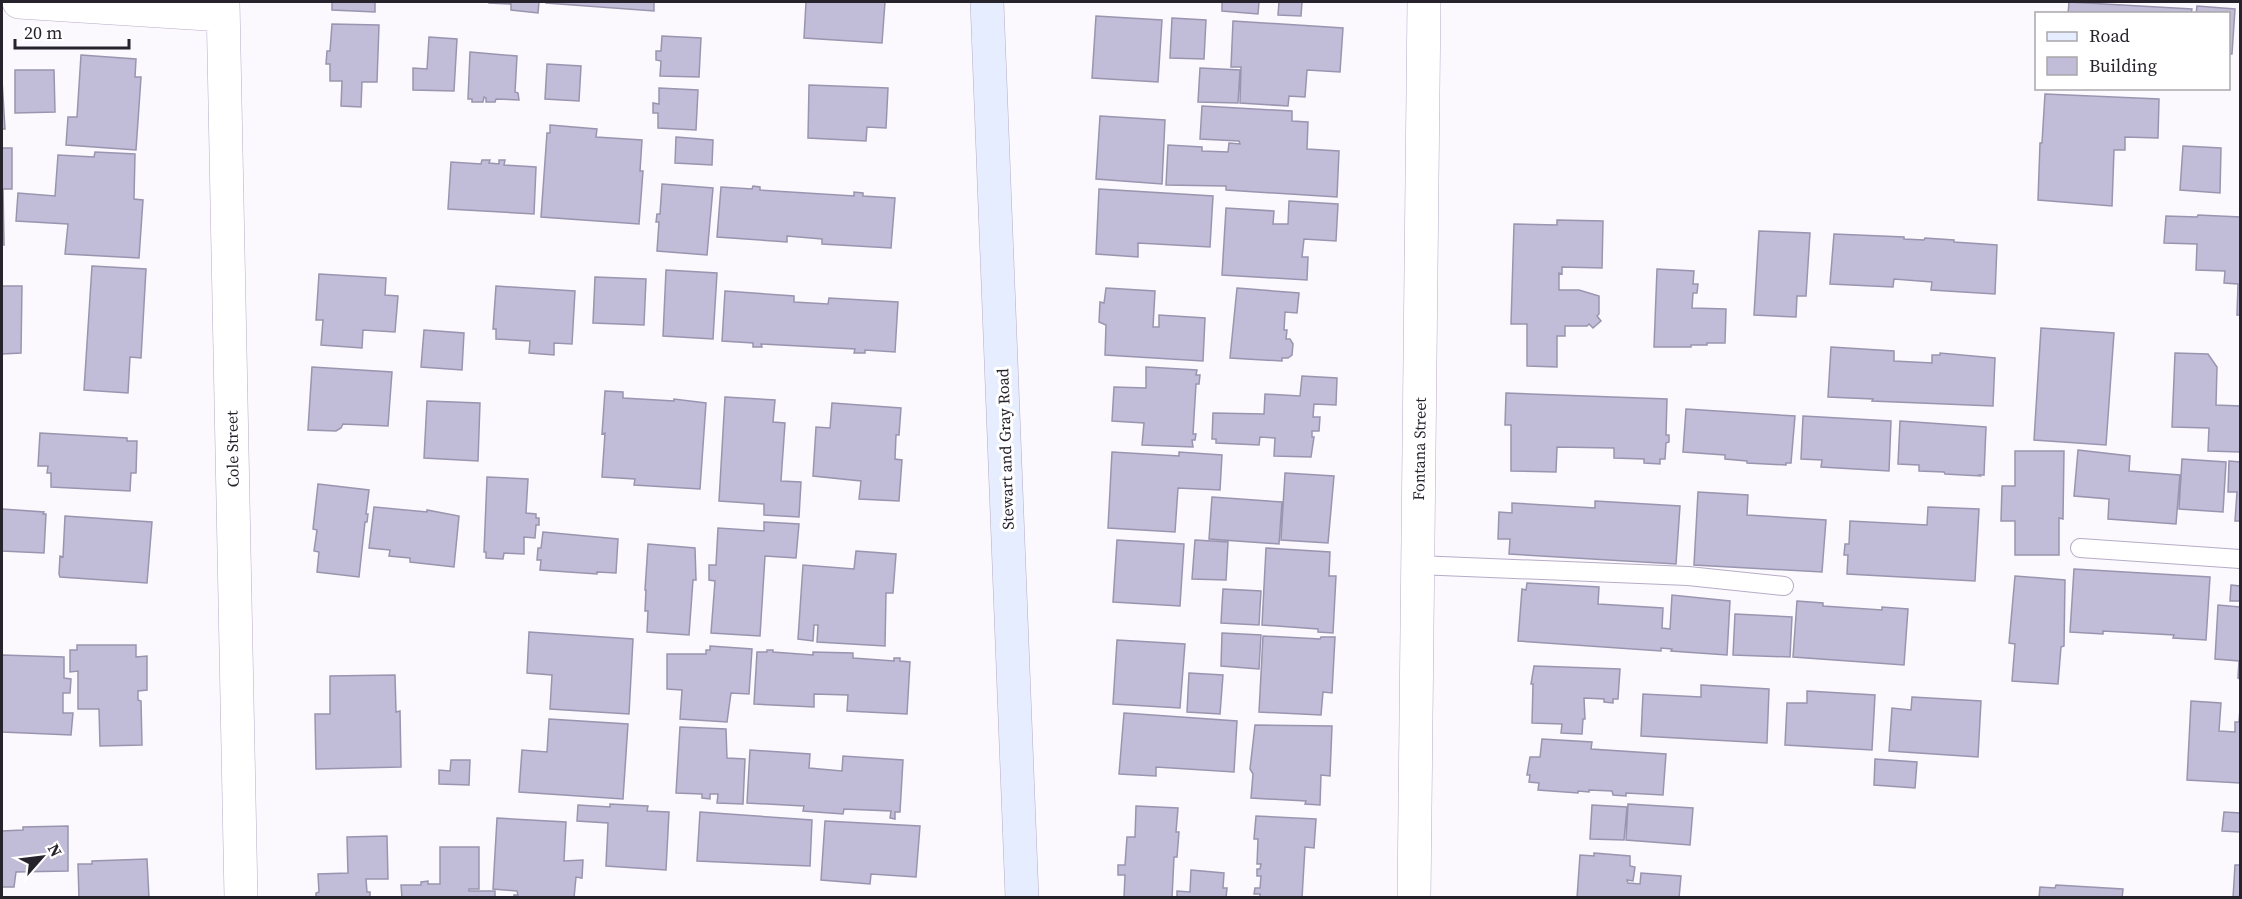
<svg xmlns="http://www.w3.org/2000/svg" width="2242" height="899" viewBox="0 0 2242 899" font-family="'Source Serif 4',serif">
<rect width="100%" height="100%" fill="#fbf8fe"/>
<path fill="#c1bcd8" stroke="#9a95af" stroke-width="1.5" d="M332,2H375V12L332,10Z
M489,2H510V4L489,3Z
M511,2H539L538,13L511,10Z
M546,2H654V11L546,3Z
M806,2H885L882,43L804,38Z
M1222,2H1259L1258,14L1222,11Z
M1279,2H1302L1301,16L1278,15Z
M2069,2L2192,9L2191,14H2068Z
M2197,6L2235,9L2232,54H2228V14H2196Z
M1096,16L1162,20L1158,82L1092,78Z
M1172,18L1206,20L1204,59L1170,58Z
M1233,21L1343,28L1340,72L1307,70L1305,97L1289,96L1288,106L1240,103L1241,67H1231Z
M332,24L379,25L377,82H362L361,107L341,106L342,81H330V64H326L327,51H330Z
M662,36L701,38L699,77L660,76L661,61L656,60V51H661Z
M429,37L457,39L454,91L413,90V68L427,69Z
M470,52L517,56L515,92L518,93L519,100L496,99L495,102H486V98L484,97L483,102H472V99H468Z
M81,55L136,59L135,77H141L136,150L66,145L68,117H77Z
M547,64L581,66L579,101L545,99Z
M1200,68L1240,70L1238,103L1198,102Z
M15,70H54L55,112L15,113Z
M2,80L5,129H2Z
M809,85L888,88L886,128L867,127L866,141L808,138Z
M659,88L698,90L696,130L658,128V113H653V103L659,104Z
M2045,94L2159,99L2158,138L2125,137V150H2114L2112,206L2038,200L2040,143H2042Z
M1202,106L1292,111V121L1308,122L1307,149L1339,151L1337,197L1226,190V186L1166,185L1168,145L1202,147V151L1228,152L1229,143L1240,144L1239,141L1200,139Z
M1100,116L1165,120L1162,184L1096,179Z
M550,125L597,129L596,137L642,140L640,171H643L639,224L541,217L547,133H550Z
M676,137L713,140L712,165L675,163Z
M2183,146L2221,148L2220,193L2180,190Z
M2,148H12V189H3L4,245H2Z
M95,152L135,154L134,199L143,200L139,258L65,254L68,224L16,221L18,193L55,196L58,155L94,157Z
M482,160H490L489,163L499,164V160H505L504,165L536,167L534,214L448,209L451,162L481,164Z
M662,184L713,188L707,255L657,251L659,222H656L657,214H660Z
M753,186L760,187V190L854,196V192L863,193V196L895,198L891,248L822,244V239L787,236V242L717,237L721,187L752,189Z
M1099,189L1213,196L1210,247L1138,243V257L1096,254Z
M1289,201L1338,204L1336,241L1304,239L1302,257H1308L1307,280L1222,275L1226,208L1274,211L1273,224H1288Z
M2198,215L2240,217V315H2237L2238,284L2224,283L2225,271L2196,270L2197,244L2164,243L2166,216L2197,217Z
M1557,220L1603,221L1602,268L1562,267V274L1559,273V290H1579L1599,296V314L1597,316L1601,321L1593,328L1589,324L1587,326H1565V336H1557V367L1527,366V324H1511L1514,224L1557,225Z
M1759,231L1810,233L1806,296H1797L1796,317L1754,315Z
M1834,234L1904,237V239L1924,240L1925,238L1954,240V242L1997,245L1995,294L1931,290L1932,282L1894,279L1893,287L1830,284Z
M92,266L146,269L141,358L130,357L128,393L84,390Z
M1657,269L1694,271L1693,284H1698L1697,293H1693L1692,308L1726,309L1725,343H1707V345H1691V347H1654Z
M666,270L717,273L713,339L663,336Z
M319,274L386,278L385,295L398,296L395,332L363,330L362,348L321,345L323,320H316Z
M595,277L646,279L644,325L593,323Z
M2,286H22L21,353L2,354Z
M496,286L575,291L572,344L554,343V355L529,353L530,341L496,339V329H493Z
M1106,288L1155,291L1153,327H1159V315L1205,318L1203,361L1105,355L1106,325L1099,322L1100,302L1104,303Z
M1237,288L1299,293L1297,313L1285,312L1284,330H1287L1286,339H1290L1293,344L1292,355L1288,358H1282V361L1230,358Z
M725,291L794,296V302L828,304L829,298L898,302L895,352L865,350V353H854L855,349L761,344L762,347H753V343L722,341Z
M2041,328L2114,333L2106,445L2034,440Z
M424,330L464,333L462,370L421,367Z
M1831,347L1894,351V361L1932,363V355H1940V353L1995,358L1993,406L1872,401L1873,399L1828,397Z
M2175,353L2208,354L2217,367L2216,405L2240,406V452L2208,451L2209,428L2172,427Z
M312,367L392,372L388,426L343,424L341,428L336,431L308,430Z
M1146,367L1197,370L1196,375H1200L1199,384H1196L1193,434H1196L1195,440H1192L1193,447L1142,445L1144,423L1112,421L1114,387L1146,388Z
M1302,376L1337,378L1336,405L1314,404L1313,417H1320L1319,431H1312V437H1314L1311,457L1274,456L1275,438L1260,437L1259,445L1216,443V439H1212L1213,413L1264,414L1265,394L1300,396Z
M605,391L623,392V398L674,401V399L706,403L700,489L634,485L635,479L602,477L605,433L602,434Z
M1506,393L1667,399L1666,435H1669V442L1666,443L1665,459H1660V464L1644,463V459L1614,458V448L1557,447L1556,472L1511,471V425H1505Z
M725,397L775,400L773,422L785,423L781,481L801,482L799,517L764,515V504L719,501Z
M427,401L480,403L478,461L424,458Z
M832,403L901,408L899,435H896L895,459L902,460L899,501L859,499L861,481L813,476L816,427L830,428Z
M1686,409L1795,416L1791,463H1786V465L1747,463V461L1725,459V455L1683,452Z
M1803,416L1891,421L1889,471L1821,467L1822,460L1801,459Z
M1900,421L1986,427L1984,475H1979L1980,476L1945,474L1944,472L1919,471V465L1898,464Z
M40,433L127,438V441H137L136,473H131L130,491L51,487V473H47L48,466H38Z
M2078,450L2130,456L2129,471L2180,475L2176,524L2108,519L2109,499L2074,496Z
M2015,451H2064L2063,519L2059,518V555H2015V521H2001L2002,486H2015Z
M1112,452L1179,456V452L1222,455L1220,490L1178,488L1175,532L1108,528Z
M2182,459L2226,462L2223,512L2179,509Z
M2229,461L2240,462V521H2235L2237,492H2228Z
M1285,473L1334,476L1328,543L1281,540Z
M487,477L528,479L526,513L536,514V518H539V525H536L535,538L524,537V554L504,553L503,559L486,558V552H484Z
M318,484L369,490L366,514H368L367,522H365L359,577L317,572L319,552L314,551L317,530L313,529Z
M1698,492L1748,495L1747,515L1826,520L1822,572L1694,565Z
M1212,497L1282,502L1279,544L1209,539Z
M1595,501L1680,506L1676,564L1509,554L1510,539H1498L1499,512L1512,513V503L1595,508Z
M374,507L427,512V510L459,516L454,567L410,562V558L389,556L390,550L369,548Z
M1928,507L1979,509L1975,581L1847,574L1848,555H1844L1845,544H1849L1850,521L1927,525Z
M2,509L44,512L43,514H46L44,553L2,551Z
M65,516L152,522L147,583L60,577L59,574L60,556L63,557Z
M764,522L799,524L796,558L765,556L760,636L711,633L715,581L709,580V565H716L718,528L764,531Z
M543,532L618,539L616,573L597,572V574L540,570L541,560H537L538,548H541Z
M1117,540L1184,544L1180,606L1113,602Z
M1195,540L1228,542L1226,580L1192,579Z
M648,544L695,548L696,580H693L689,635L647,632L648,611H645L646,590H645Z
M1266,548L1330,552L1329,576H1336L1333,633L1318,632V629L1262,625Z
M856,551L896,554L893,593H886L885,646L817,642L818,625H814L813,641L798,639L803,565L854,569Z
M2074,569L2210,577L2206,640L2173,638L2174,635L2103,631V634L2070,632Z
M2015,576L2065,580L2064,646L2061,647L2058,684L2012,681L2015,644L2009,643Z
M1527,583L1599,587L1598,604L1663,608L1662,628L1670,629L1672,595L1730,601L1727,655L1671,651L1672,649L1661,648V651L1518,641L1522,589L1526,590Z
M2231,585L2240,586V679L2238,678L2239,661L2215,659L2218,605L2240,607V601H2230Z
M1223,589L1261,591L1259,625L1221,623Z
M1797,601L1823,603V606L1882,610V607L1908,609L1904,665L1793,657Z
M1735,614L1792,617L1790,657L1733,655Z
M529,632L633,639L629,714L550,709L552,675L527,673Z
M1222,633L1261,635L1259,669L1221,666Z
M1263,636L1320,639L1321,637H1335L1332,693L1323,692L1321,715L1259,712Z
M1117,640L1185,644L1180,708L1113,704Z
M77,645H136V657L147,656V690L138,691V700L141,701L142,745L100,746L99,709H78V671L70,672V650H77Z
M710,646L752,649L749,694L731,693L727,722L680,719L682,690L667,689V654H706V650H710Z
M767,650H773V652L813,655V652L853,653V658L894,661V658H900V661L910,662L907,714L847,711L848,695L814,694V707L754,704L757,652H767Z
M2,655L64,657V678L71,679L70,693H63V713H73L71,735L2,732Z
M1534,666L1620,669L1618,699H1613V703L1604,702V699L1584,698L1585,719H1583L1582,734L1561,733L1562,724L1532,723L1533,684H1531Z
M1189,673L1223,675L1220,714L1187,712Z
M395,675L396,712L400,711L401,767L316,769L315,714H330V676Z
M1701,685L1769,689L1767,743L1641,736L1643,694L1701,697Z
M1807,691L1875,695L1872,750L1785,745L1787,703H1807Z
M1912,697L1981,701L1978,757L1889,751L1892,708L1911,710Z
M2191,701L2221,703L2219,731L2235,732V722H2239L2240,709V783L2187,780Z
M1124,713L1237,721L1234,772L1156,767V776L1119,774Z
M549,719L628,724L623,799L519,792L522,750L547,752Z
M1255,725L1332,726L1330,776L1321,775L1320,805L1305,804L1306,801L1251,798L1253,774L1250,769Z
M680,727L726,729L727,758L745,759L743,804L717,803L718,794H710V799L702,798V794L676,793Z
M1542,739L1592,742L1591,749L1666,754L1663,795L1626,793V796L1613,795L1612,791L1589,790V792L1578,791V793L1538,790L1539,783L1529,782L1530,775H1527L1530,757H1540Z
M750,750L810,754L809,768L842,771L843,756L903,760L900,812H895V819L890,818L891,811L844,809L843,814L803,811L804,806L747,803Z
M1875,759L1917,762L1915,788L1874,785Z
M451,760H470L469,785L439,784V770L450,771Z
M610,804L648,806L647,811L669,812L666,870L606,866L608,823L577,821L578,805L610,807Z
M1628,804L1693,808L1690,845L1626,840Z
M1592,805L1627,807L1624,840L1590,839Z
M1136,806L1178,808L1176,832H1179L1177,857H1174L1172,898H1124L1125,875H1118V865H1125L1127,837H1135Z
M700,812L812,820L810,866L697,861Z
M2224,812L2240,813V832L2222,831Z
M1256,816L1316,819L1314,848L1305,847L1302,898H1260V894H1254L1255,888H1260L1261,876H1257V869H1260L1261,864H1257L1258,839H1254Z
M497,818L566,822L564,861L583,860L582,878L576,877L574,898H514V895H518L517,891L493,889Z
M825,821L920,826L916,877L871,874L870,884L821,880Z
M68,826V871L16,872L14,887H2V831L23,830V827Z
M387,836L388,879H366L367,892H370V898H316V893L319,892L318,874L348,873L347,837Z
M440,847H479V889H469V891H495V898H402L401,885H421V882L428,881V884H440Z
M1594,853L1630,856V866L1635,867L1633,881L1627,880L1628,883L1640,884L1641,873L1681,876L1679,898H1577L1580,855L1594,856Z
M147,859L149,898H79L78,864H92V861Z
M2235,865H2240V898H2233Z
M1191,870L1224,873L1223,888H1227L1226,898H1177V891L1190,892Z
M2056,885L2123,889L2122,898H2039L2040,887L2055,888Z"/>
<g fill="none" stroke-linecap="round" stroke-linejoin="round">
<g stroke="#b6acc6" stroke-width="20">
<path id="service" d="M2080,548L2240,559
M1417,565L1688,576L1784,586"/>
</g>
<g stroke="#b6acc6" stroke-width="34">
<path id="minor" d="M19,2L223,15
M223,2L241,898
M1414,898L1424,2"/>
</g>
<g stroke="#b6acc6" stroke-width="34">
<path id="secondary" d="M987,2L1022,898"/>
</g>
<use href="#service" stroke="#fff" stroke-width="18"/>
<use href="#minor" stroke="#fff" stroke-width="33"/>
<use href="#secondary" stroke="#e6edff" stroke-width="33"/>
</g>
<g text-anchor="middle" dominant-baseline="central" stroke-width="6" stroke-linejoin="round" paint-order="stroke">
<g font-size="16" fill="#27232d" stroke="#fff">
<text transform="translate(232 449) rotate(-91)">Cole Street</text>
<text transform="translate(1005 449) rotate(-92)">Stewart and Gray Road</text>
<text transform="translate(1419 449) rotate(-89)">Fontana Street</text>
</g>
</g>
<rect width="2242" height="899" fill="none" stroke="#27232d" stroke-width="6"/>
<rect x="2035" y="12" width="195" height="78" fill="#ffffff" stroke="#a9a7ab" stroke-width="1.5"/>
<rect x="2047" y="32" width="30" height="9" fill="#e6edff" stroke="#a9a7ab" stroke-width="1.5"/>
<text x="2089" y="42" font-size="18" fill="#27232d">Road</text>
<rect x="2047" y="57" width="30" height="18" fill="#c1bcd8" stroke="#a9a7ab" stroke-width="1.5"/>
<text x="2089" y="72" font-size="18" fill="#27232d">Building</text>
<g transform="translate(42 857) rotate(62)" stroke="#ffffff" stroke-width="4.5" paint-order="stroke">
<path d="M0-4.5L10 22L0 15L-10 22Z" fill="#27232d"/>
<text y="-9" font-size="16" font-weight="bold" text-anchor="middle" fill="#27232d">N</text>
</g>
<path d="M15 39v9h114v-9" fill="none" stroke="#27232d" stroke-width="3"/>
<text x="24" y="39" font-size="18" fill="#27232d" stroke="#ffffff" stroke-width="4.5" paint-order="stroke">20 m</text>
</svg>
